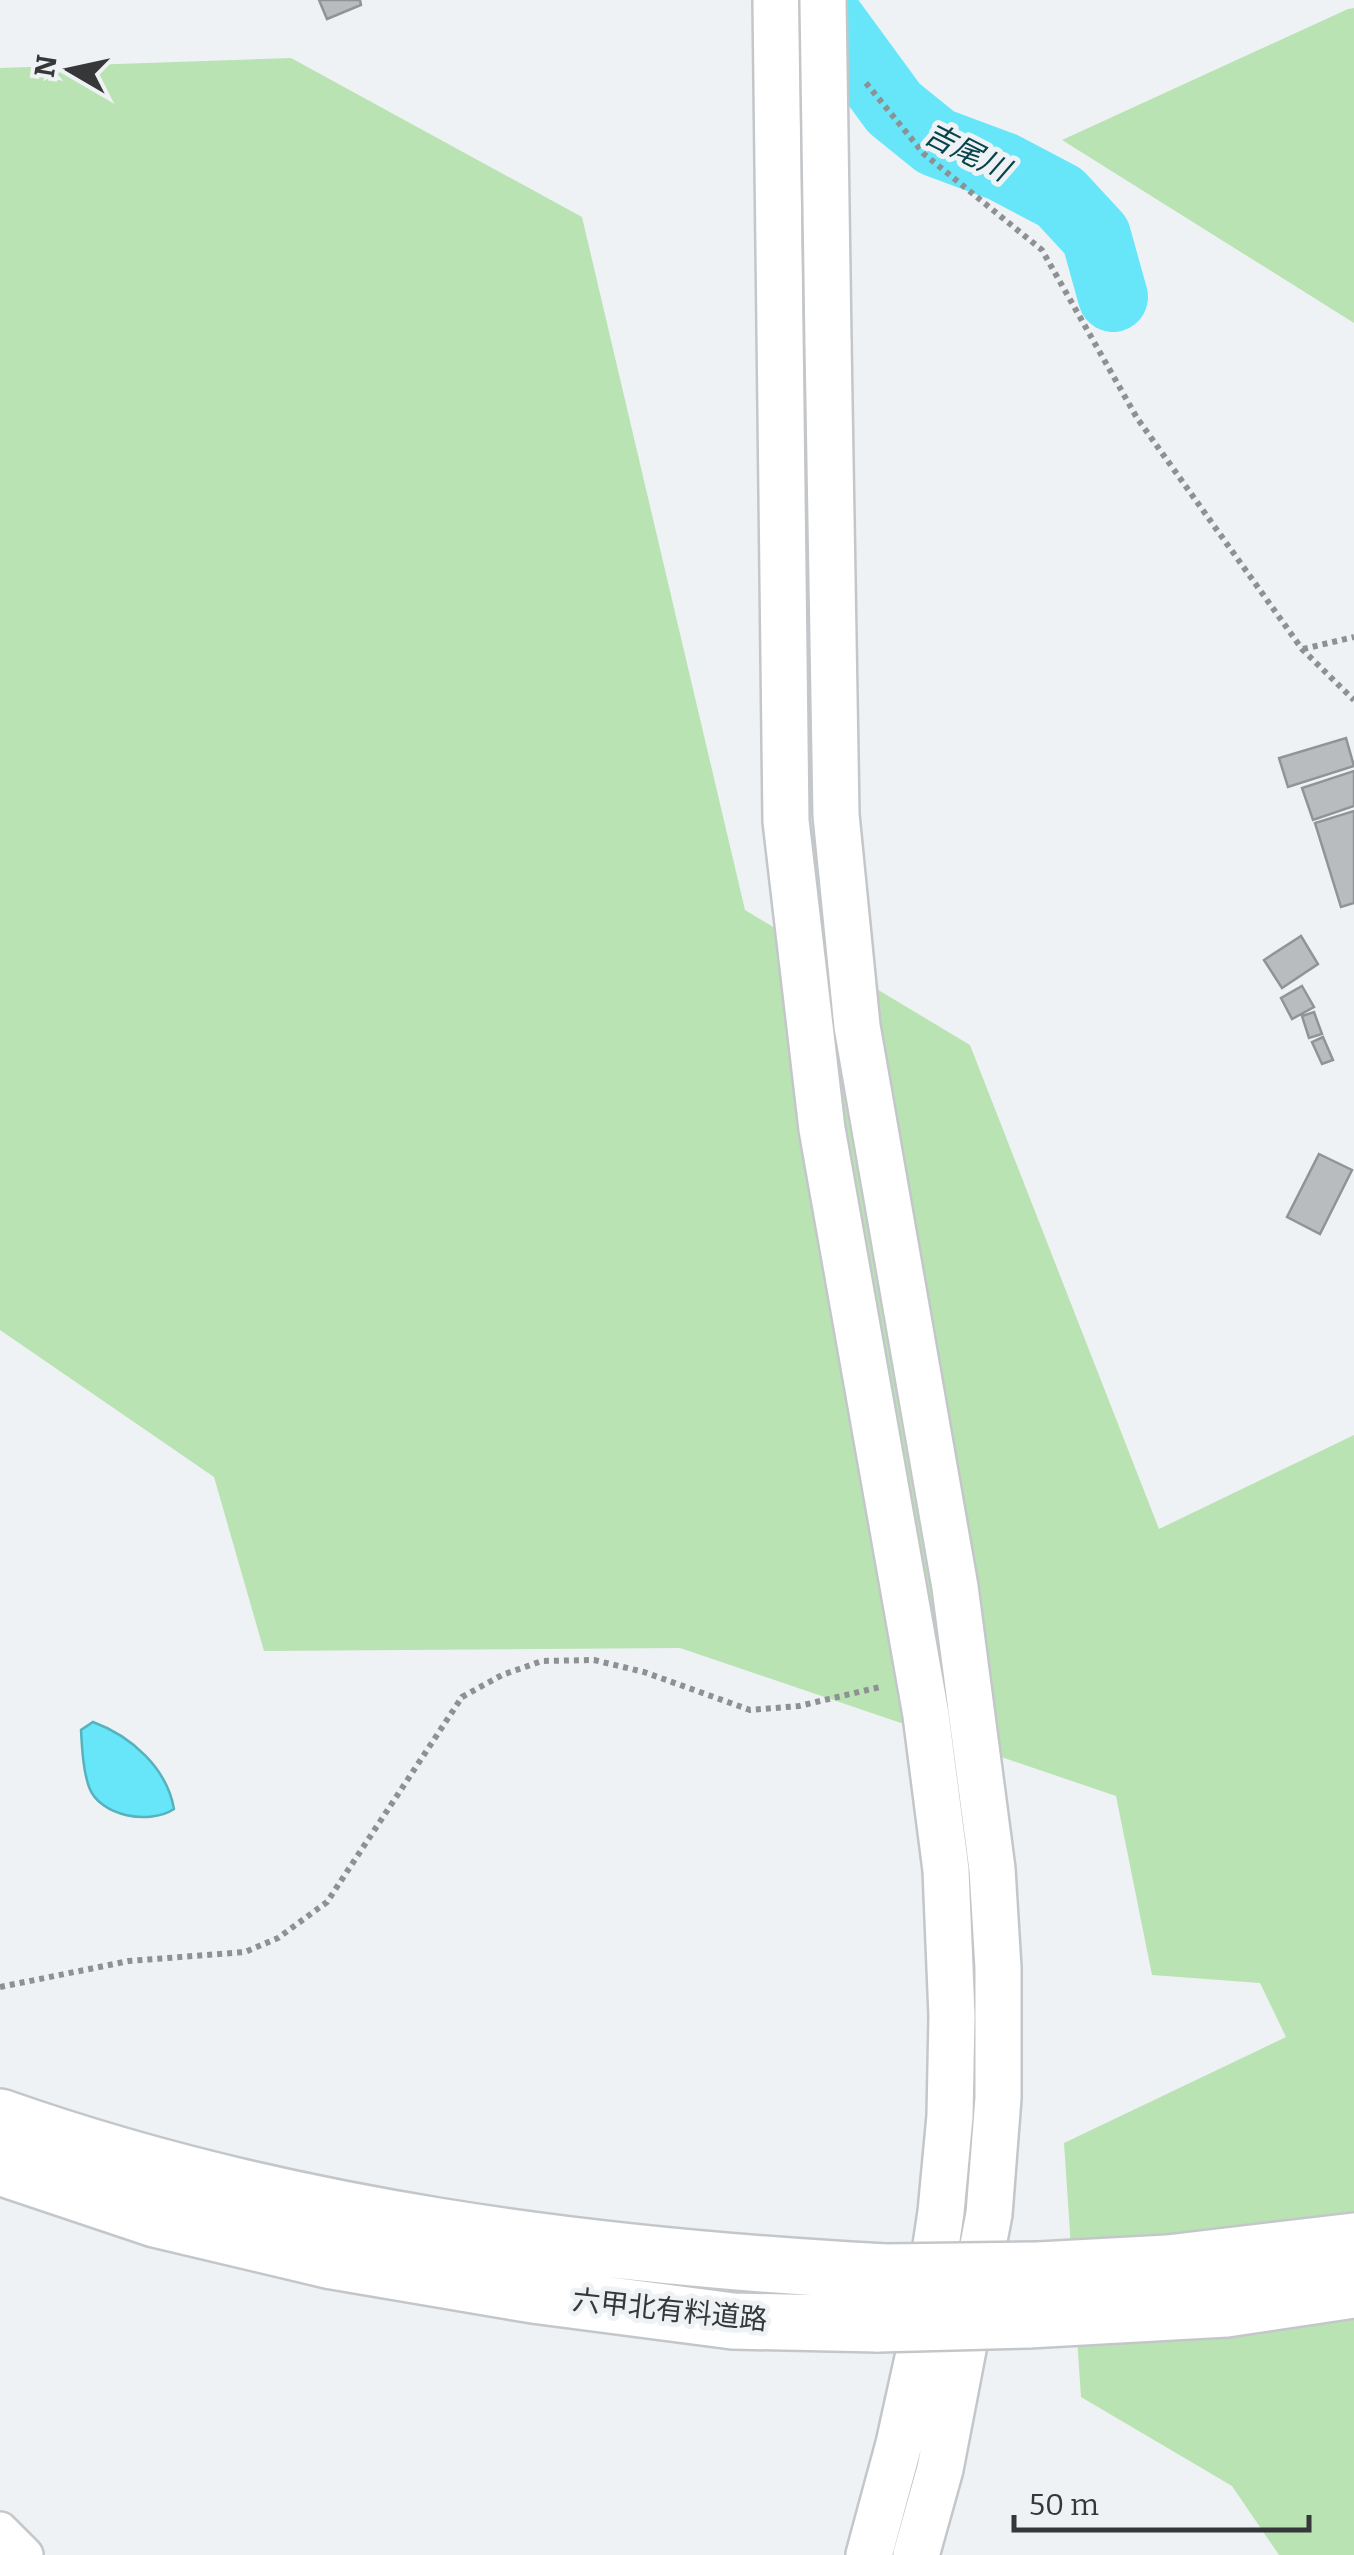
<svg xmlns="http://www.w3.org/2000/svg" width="1354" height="2555" viewBox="0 0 1354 2555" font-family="Bitter,'Noto Sans JP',serif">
<rect width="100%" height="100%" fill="#eff2f5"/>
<path fill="#b9e3b3" d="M1354,8V323L1062,140L1348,9Z
M291,58L582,217L745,910L970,1045L1159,1529L1354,1435V2555H1279L1232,2486L1081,2397L1064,2143L1286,2037L1260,1983L1152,1975L1116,1796L680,1648L264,1651L214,1477L0,1330V68Z"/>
<path fill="#66e6f8" stroke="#57b2be" stroke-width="2.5" d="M93,1722C131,1736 167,1768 174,1809C150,1825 100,1817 89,1787C83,1770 82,1748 81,1730Z"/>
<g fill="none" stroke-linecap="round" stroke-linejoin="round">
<path stroke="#66e6f8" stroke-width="70" d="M815,0L894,108L936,142L1003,167L1060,197L1096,236L1113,297"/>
</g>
<path fill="#b9bcbf" stroke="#919497" stroke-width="2.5" d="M319,0H360L361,5L327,19Z
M1346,738L1354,766L1288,787L1279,758Z
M1354,771V806L1313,820L1302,788Z
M1354,811V903L1341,907L1315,823Z
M1301,936L1318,964L1282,988L1264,960Z
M1302,986L1314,1007L1292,1019L1281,998Z
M1314,1012L1322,1034L1309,1038L1302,1016Z
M1323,1037L1333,1060L1322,1064L1312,1042Z
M1319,1154L1352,1170L1320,1234L1287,1217Z"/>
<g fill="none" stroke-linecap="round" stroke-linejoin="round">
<g stroke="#c4c7ca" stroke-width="40">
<path id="minor" d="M0,2530L25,2555"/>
</g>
<g stroke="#c4c7ca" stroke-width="50">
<path id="tertiary" d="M776,0L786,821L822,1129L926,1715L946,1870L952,2016L950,2116L941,2212L922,2340L899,2444L869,2555
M828,342L836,815L857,1026L955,1587L992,1869L998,1968V2098L989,2214L940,2469L916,2555"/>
</g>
<g stroke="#c4c7ca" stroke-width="60">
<path id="primary" d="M0,2117C284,2217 586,2256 886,2272
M0,2167L155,2219L332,2261L533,2295L733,2321L878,2324
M1039,2270L1168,2263L1354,2241
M1028,2320L1226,2309L1354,2290"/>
</g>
<path stroke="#8e9193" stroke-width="6" stroke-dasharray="5 5" stroke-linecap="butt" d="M866,83L924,154L1042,250L1137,418L1302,649L1354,700
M1303,649L1354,637
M0,1987L129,1961L245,1952L278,1938L327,1902L462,1697L502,1675L542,1661L594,1660L644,1672L750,1710L799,1706L880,1687"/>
<use href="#minor" stroke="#fff" stroke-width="35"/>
<use href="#tertiary" stroke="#fff" stroke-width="45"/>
<use href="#primary" stroke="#fff" stroke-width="55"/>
<g stroke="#c4c7ca" stroke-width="50" stroke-linecap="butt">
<path id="tertiary-bridge" d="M823,0L828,342"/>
</g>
<g stroke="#c4c7ca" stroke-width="60" stroke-linecap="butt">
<path id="primary-bridge" d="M886,2272L1039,2270
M878,2324L1028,2320"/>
</g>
<use href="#tertiary-bridge" stroke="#fff" stroke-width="45"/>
<use href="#primary-bridge" stroke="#fff" stroke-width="55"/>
</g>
<g text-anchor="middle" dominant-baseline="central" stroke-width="10" stroke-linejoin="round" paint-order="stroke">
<g font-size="28" fill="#353738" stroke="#eff2f5">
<text transform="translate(670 2310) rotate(6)">六甲北有料道路</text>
</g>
<g font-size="30" font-style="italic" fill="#07444c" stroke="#eff2f5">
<text transform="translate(967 152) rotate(27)">吉尾川</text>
</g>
</g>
<g transform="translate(70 70) rotate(279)" stroke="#eff2f5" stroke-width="8" paint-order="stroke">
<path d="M0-8L18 38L0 25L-18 38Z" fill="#353738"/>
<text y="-15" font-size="28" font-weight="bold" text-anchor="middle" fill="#353738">N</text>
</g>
<path d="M1014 2515v15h295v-15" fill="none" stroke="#353738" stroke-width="5"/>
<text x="1029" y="2515" font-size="30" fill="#353738" stroke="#eff2f5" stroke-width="8" paint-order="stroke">50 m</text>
</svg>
